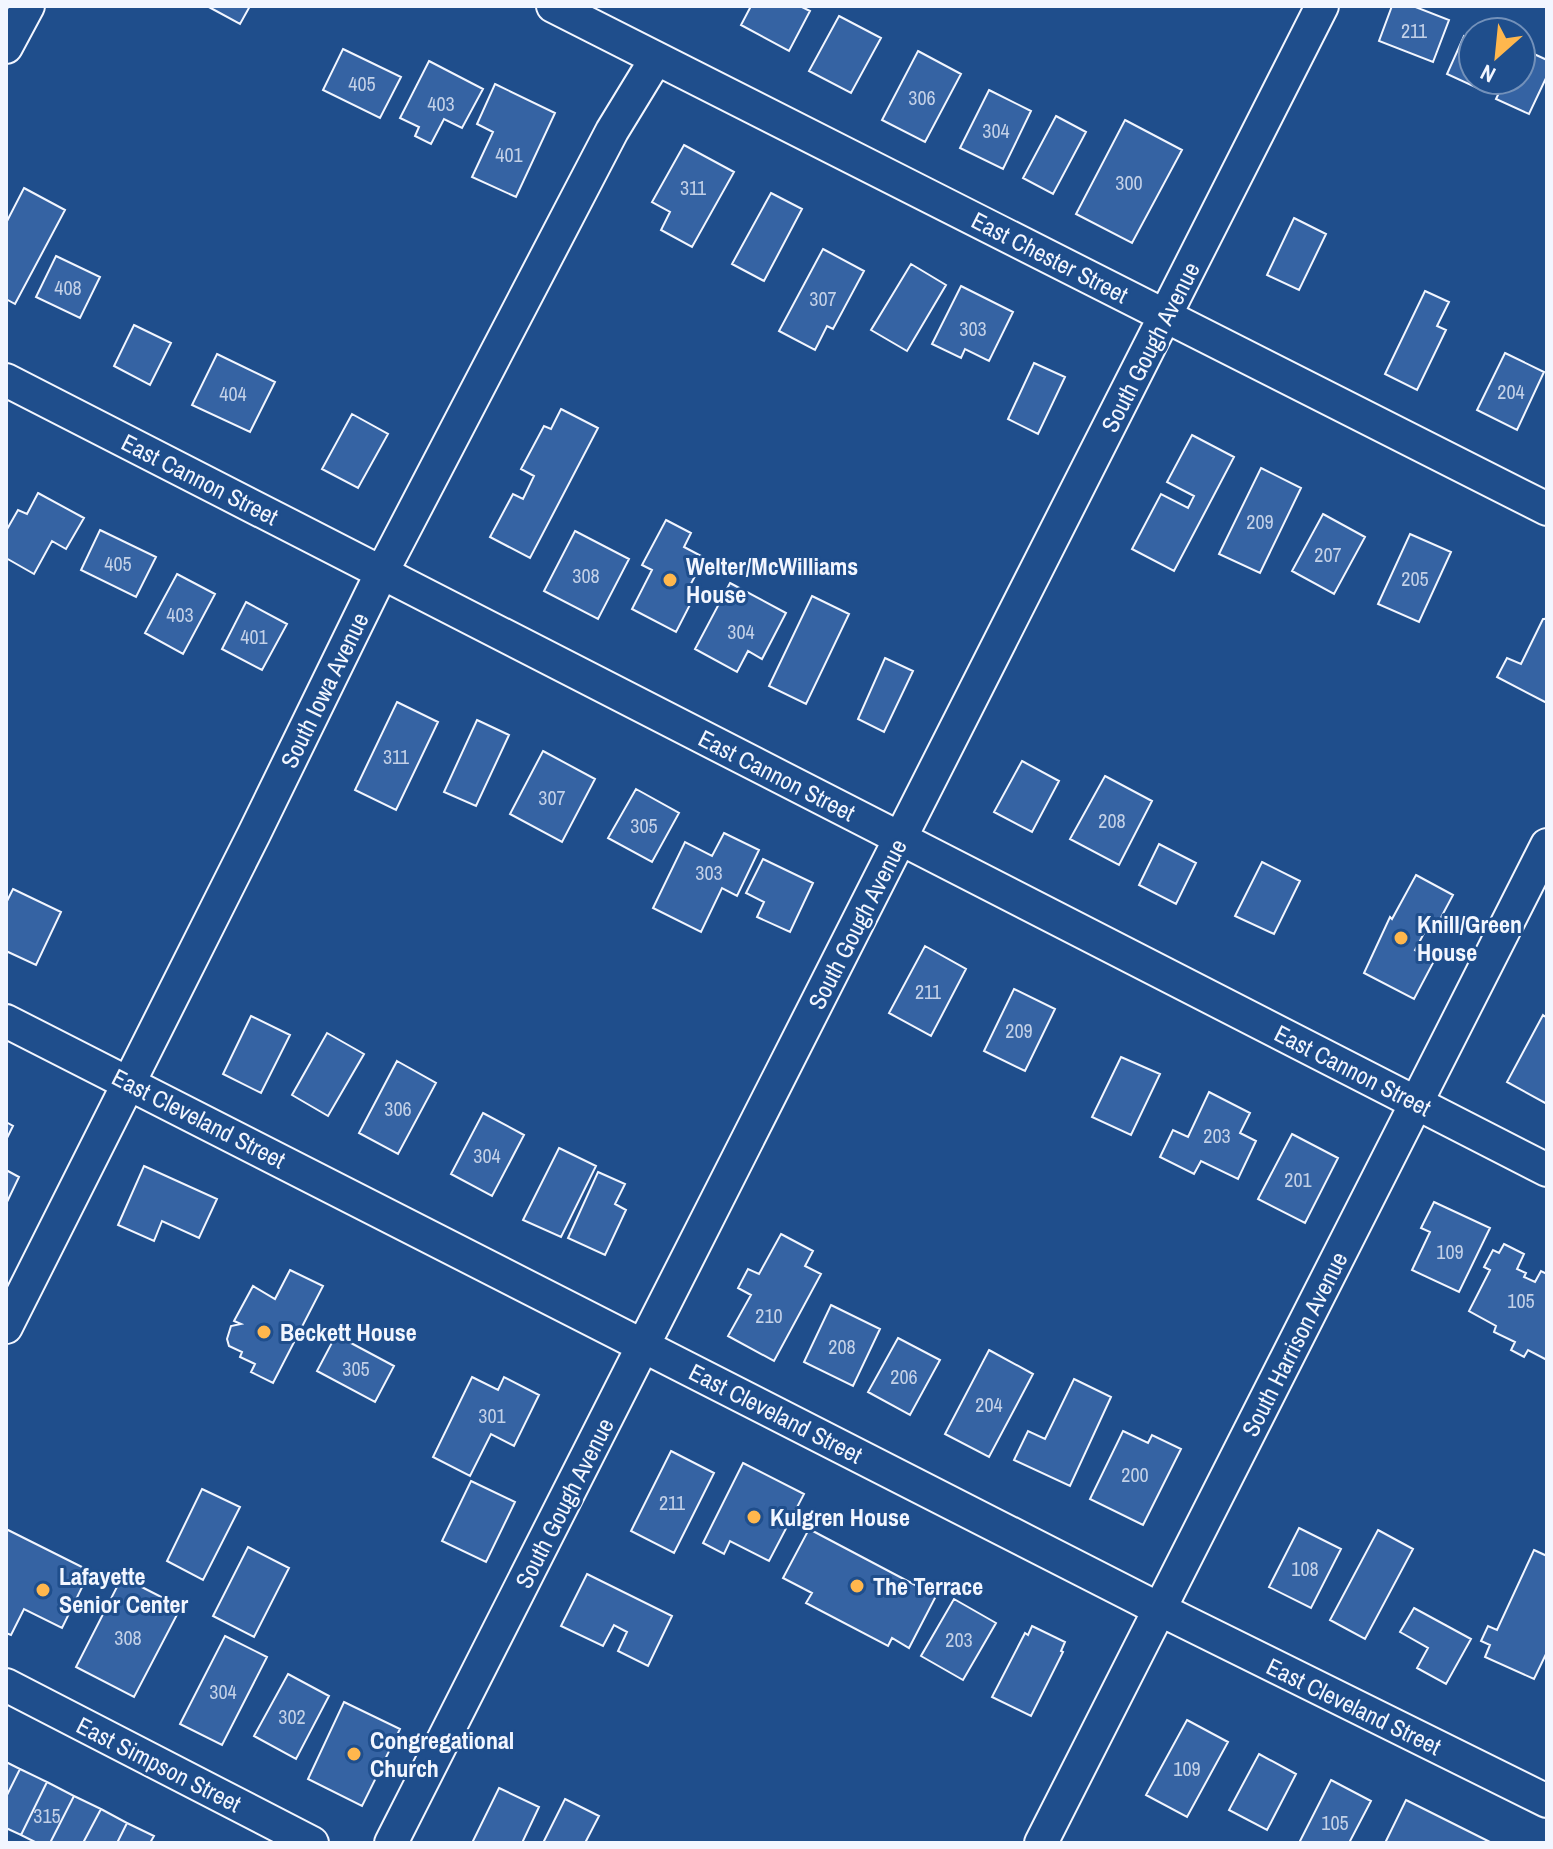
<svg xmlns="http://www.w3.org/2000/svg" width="1553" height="1849" viewBox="0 0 1553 1849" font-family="'Archivo Narrow',sans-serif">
<rect width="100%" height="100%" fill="#1f4e8c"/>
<path fill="#3563a3" stroke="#f2f6ff" stroke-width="2" d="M207,6H250L240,24Z
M751,6H800L810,11L789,51L741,25Z
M1392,6H1413L1449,20L1433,62L1379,41Z
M839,16L881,38L851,93L809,71Z
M1464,36L1473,40V80H1490L1484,91L1447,74Z
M1521,48L1547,60V76L1529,114L1496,99L1505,80H1521Z
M343,49L401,77L380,118L323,90Z
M918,51L961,74L925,142L882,120Z
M429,61L483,89L462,128L444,119L431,144L415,136L419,127L400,118Z
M495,84L555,113L516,197L472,177L493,132L477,124Z
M989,90L1031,111L1003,169L960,148Z
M1056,116L1086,132L1053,194L1023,178Z
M1125,120L1182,150L1132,243L1076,214Z
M684,145L734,172L692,247L661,230L670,212L652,202Z
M24,188L65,210L15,304L6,299V223Z
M771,193L802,209L764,281L732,264Z
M1294,218L1326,234L1299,290L1267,275Z
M823,249L864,271L833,329L827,326L815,350L779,331Z
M56,256L100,277L80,318L36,297Z
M911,264L946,285L907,351L871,330Z
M961,286L1013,312L989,361L965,349L961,358L932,344Z
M1425,291L1449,302L1437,326L1446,330L1417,390L1385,374Z
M134,325L171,343L150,385L114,366Z
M1505,353L1544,372L1517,430L1477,410Z
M217,354L275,382L250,432L192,405Z
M1034,363L1065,377L1038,434L1008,419Z
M561,409L598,428L530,558L490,537L513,494L523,499L534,476L521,469L544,426L551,429Z
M352,414L388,434L358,488L322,469Z
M1192,435L1234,457L1174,571L1132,549L1161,494L1188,508L1194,496L1167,482Z
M1261,468L1301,488L1260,573L1219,554Z
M38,493L84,518L66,549L52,541L34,574L6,558V531L18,510L27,514Z
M1323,514L1365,537L1334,594L1292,571Z
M666,520L691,533L684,547L705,558L688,589L696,593L676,632L632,609L652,570L642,565Z
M100,530L156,557L136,597L81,570Z
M575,531L629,559L598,619L544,591Z
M1410,534L1451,552L1419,622L1378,604Z
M177,574L215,594L183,654L145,633Z
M730,583L786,613L762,659L748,651L737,672L695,649Z
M812,596L849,614L806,704L769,686Z
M246,602L287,624L262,670L222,649Z
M1547,616V703L1497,677L1507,658L1521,664L1543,619H1545Z
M885,658L913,671L884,732L858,719Z
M397,702L438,722L396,810L355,790Z
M477,720L509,735L476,806L444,792Z
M543,751L595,779L562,842L510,814Z
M1022,761L1059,781L1032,832L994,812Z
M1105,776L1152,801L1119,865L1070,839Z
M636,789L679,813L652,862L608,838Z
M724,833L759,850L737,896L722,888L701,932L653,908L685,842L712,856Z
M1159,844L1196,863L1176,904L1139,885Z
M763,859L813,883L790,932L757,917L764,902L746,893Z
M1262,862L1300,881L1274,934L1235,916Z
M1416,875L1453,895L1437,925L1430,922L1415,950L1434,961L1414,999L1364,973L1390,917L1392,919Z
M13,889L61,912L36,965L6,951V903Z
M925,946L966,969L931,1036L889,1013Z
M1014,989L1055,1009L1025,1071L984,1051Z
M1543,1015L1547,1018V1104L1507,1082Z
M251,1016L290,1035L261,1093L223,1074Z
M327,1033L364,1054L328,1116L292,1095Z
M1121,1057L1160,1074L1131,1135L1092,1117Z
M397,1061L436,1083L398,1154L359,1133Z
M1209,1092L1250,1113L1240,1133L1256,1141L1238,1179L1201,1161L1194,1174L1160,1157L1173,1130L1188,1137Z
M483,1113L524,1135L492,1196L451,1174Z
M6,1122L13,1126L6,1140Z
M1292,1134L1338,1158L1305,1223L1258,1199Z
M559,1148L596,1166L561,1237L523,1220Z
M144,1166L217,1199L199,1238L162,1221L154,1241L118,1225Z
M6,1170L19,1177L6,1204Z
M598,1172L625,1184L615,1204L626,1210L605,1255L568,1238Z
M1434,1202L1490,1228L1459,1292L1412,1270L1430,1232L1421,1228Z
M781,1234L813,1251L805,1266L821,1274L774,1361L728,1336L751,1295L738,1288L748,1269L759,1274Z
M1504,1244L1524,1254L1517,1269L1526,1273L1524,1277L1535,1282L1541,1271L1547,1274V1360L1528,1350L1524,1357L1511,1350L1515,1342L1494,1332L1496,1326L1469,1311L1490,1270L1484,1267L1493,1250L1499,1253Z
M290,1270L323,1286L273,1383L251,1372L255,1364L240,1357L242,1352L229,1346L227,1339L231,1326L241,1324L234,1321L253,1286L275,1299Z
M831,1305L880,1329L853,1386L804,1362Z
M336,1335L394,1366L375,1402L317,1371Z
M898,1338L940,1360L910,1415L868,1392Z
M989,1350L1033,1374L989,1457L945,1434Z
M472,1377L498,1390L504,1377L539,1395L514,1446L491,1434L470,1476L433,1457Z
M1074,1379L1111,1397L1070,1486L1014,1460L1028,1431L1045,1439Z
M1123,1431L1148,1443L1152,1435L1181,1449L1143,1525L1090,1499Z
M671,1451L714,1473L674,1553L631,1531Z
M743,1463L804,1494L769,1561L730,1541L724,1554L703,1543Z
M471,1481L515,1502L486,1562L442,1541Z
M202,1489L240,1507L203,1580L167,1561Z
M1299,1528L1341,1549L1311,1608L1269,1587Z
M6,1529L90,1571L62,1628L24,1609L11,1635L6,1633Z
M809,1529L936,1596L909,1648L892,1638L888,1646L806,1603L812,1593L783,1578Z
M1378,1530L1413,1549L1365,1639L1330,1620Z
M248,1547L289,1568L254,1637L213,1616Z
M1534,1550L1547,1556V1652L1534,1679L1485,1657L1490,1645L1481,1641L1488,1626L1497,1630Z
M587,1574L672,1616L648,1666L618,1651L627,1632L614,1625L603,1646L561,1626Z
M122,1577L181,1607L134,1697L76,1667Z
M954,1599L996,1623L963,1680L921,1656Z
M1414,1608L1471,1639L1446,1684L1417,1668L1428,1648L1400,1632Z
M1032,1626L1065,1642L1061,1651L1063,1652L1031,1716L992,1697L1025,1633L1028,1635Z
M225,1636L267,1657L222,1745L180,1724Z
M288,1674L329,1696L296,1759L254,1736Z
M344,1702L400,1729L362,1806L308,1779Z
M1187,1720L1228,1742L1187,1817L1146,1795Z
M1259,1754L1296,1774L1267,1830L1229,1810Z
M6,1762L20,1769L6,1797Z
M20,1769L47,1782L21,1835L6,1828V1797Z
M1331,1780L1371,1801L1349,1843H1299Z
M47,1782L74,1796L50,1843H37L21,1835Z
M499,1788L539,1807L522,1843H472Z
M74,1796L101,1809L83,1843H50Z
M565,1799L599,1816L585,1843H543Z
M1406,1800L1492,1843H1385Z
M101,1809L127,1823L117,1843H83Z
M127,1823L154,1836L150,1843H117Z"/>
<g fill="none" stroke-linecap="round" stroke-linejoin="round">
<g stroke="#f2f6ff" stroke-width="36">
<path id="street" d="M553,6L1547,509
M6,47L28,6
M6,380L1547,1170
M6,1021L1159,1609L1547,1801
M6,1327L254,834L382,572L612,131L656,59
M6,1685L312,1843
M391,1843L1322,6
M1041,1843L1547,845"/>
</g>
<use href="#street" stroke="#1f4e8c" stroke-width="32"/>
</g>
<g fill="#ffb74d" stroke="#1f4e8c" stroke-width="3">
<circle cx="670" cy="580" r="8"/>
<circle cx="1401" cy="938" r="8"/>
<circle cx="264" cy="1332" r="8"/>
<circle cx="754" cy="1517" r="8"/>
<circle cx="857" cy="1586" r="8"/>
<circle cx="43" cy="1590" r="8"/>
<circle cx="354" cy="1754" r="8"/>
</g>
<g text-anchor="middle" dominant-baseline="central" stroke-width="6" stroke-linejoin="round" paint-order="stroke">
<g font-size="20" fill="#c3d1e8">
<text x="1414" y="30">211</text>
<text x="362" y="83">405</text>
<text x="922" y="97">306</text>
<text x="441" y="103">403</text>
<text x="996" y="130">304</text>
<text x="509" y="154">401</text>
<text x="1129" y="182">300</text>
<text x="693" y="187">311</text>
<text x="68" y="287">408</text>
<text x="823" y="298">307</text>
<text x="973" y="328">303</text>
<text x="1511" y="391">204</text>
<text x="233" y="393">404</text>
<text x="1260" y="521">209</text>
<text x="1328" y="554">207</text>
<text x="118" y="563">405</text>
<text x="586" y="575">308</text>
<text x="1415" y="578">205</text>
<text x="180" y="614">403</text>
<text x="741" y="631">304</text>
<text x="254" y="636">401</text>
<text x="396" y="756">311</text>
<text x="552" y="797">307</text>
<text x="1112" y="820">208</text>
<text x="644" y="825">305</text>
<text x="709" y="872">303</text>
<text x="928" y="991">211</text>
<text x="1019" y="1030">209</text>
<text x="398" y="1108">306</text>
<text x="1217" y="1135">203</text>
<text x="487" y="1155">304</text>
<text x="1298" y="1179">201</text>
<text x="1450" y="1251">109</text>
<text x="1521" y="1300">105</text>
<text x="769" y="1315">210</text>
<text x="842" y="1346">208</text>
<text x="356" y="1368">305</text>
<text x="904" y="1376">206</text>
<text x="989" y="1404">204</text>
<text x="492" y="1415">301</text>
<text x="1135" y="1474">200</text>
<text x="672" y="1502">211</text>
<text x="1305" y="1568">108</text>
<text x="128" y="1637">308</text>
<text x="959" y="1639">203</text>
<text x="223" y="1691">304</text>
<text x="292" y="1716">302</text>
<text x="1187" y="1768">109</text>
<text x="47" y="1815">315</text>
<text x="1335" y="1822">105</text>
</g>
<g font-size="24" fill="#f2f6ff" stroke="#1f4e8c">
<text transform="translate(1050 257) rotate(27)">East Chester Street</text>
<text transform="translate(1150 347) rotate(-63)">South Gough Avenue</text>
<text transform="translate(200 479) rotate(27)">East Cannon Street</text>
<text transform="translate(324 690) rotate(-64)">South Iowa Avenue</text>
<text transform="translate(777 775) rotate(27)">East Cannon Street</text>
<text transform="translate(857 924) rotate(-63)">South Gough Avenue</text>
<text transform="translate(1353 1070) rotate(27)">East Cannon Street</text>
<text transform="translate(199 1118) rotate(27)">East Cleveland Street</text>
<text transform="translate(1294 1344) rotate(-63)">South Harrison Avenue</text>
<text transform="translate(776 1413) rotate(27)">East Cleveland Street</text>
<text transform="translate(564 1503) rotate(-63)">South Gough Avenue</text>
<text transform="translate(1354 1706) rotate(26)">East Cleveland Street</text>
<text transform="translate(159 1764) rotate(27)">East Simpson Street</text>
</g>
<g font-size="24" font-weight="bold" fill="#f2f6ff" stroke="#1f4e8c" text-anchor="start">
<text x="686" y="566">Welter/McWilliams<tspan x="686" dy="28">House</tspan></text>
<text x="1417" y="924">Knill/Green<tspan x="1417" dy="28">House</tspan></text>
<text x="280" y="1332">Beckett House</text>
<text x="770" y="1517">Kulgren House</text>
<text x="59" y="1576">Lafayette<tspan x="59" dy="28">Senior Center</tspan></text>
<text x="873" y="1586">The Terrace</text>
<text x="370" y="1740">Congregational<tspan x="370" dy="28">Church</tspan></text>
</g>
</g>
<rect width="1553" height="1849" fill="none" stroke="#f2f6ff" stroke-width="16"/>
<g transform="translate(1497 56) rotate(207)"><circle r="38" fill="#1f4e8c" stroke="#7391ba" stroke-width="2"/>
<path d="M0-6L14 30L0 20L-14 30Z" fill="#ffb74d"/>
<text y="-12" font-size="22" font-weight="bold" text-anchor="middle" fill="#f2f6ff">N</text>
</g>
</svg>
